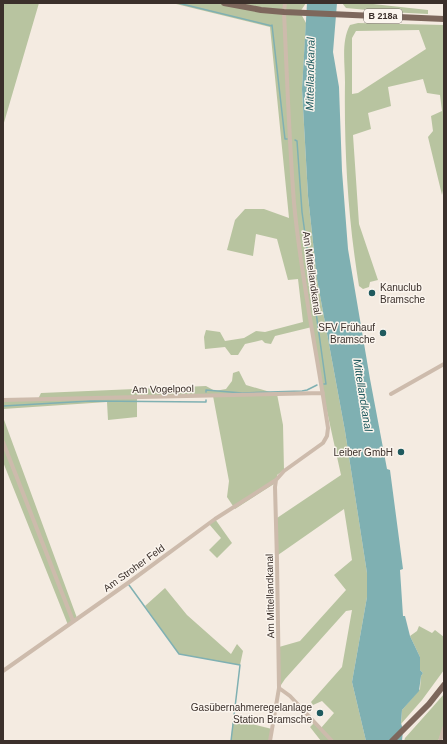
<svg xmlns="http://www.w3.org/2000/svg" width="447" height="744" viewBox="0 0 447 744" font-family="Arial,sans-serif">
<rect width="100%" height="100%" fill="#f4ebe1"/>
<path fill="#b8c4a0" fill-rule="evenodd" d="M3,3H39L3,126Z
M172,3H306L300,12L306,23L302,89L308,196L317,279L345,431L367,573V597L352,682L366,741H321L310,727L315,722L321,728L334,713L322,701L313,705L311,702L342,667L352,610L346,611L285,679L279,688V647L300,641L346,590L334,575L352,560L344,509L278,555L277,518L341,475L323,393L312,327L275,336L271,344L265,343L262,340L245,344L238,355H231L225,347L205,349L204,337L206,330L220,332L225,341L244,338L256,331L265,332L303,322L298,279L288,280L277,239L256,234L253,256L227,250L235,220L245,209H264L289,218L270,27Z
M342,3H364L428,10V14L389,12L346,8Z
M358,23L444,25V186L442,195L428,137L433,131L431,116L442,111L440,95L427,93L423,79L388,87L391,106L368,113L371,129L353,135L359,224L378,280L370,282L369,287L363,289L359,286C348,219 344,151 345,82C345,64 341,41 350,25ZM419,30L426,49L358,93L352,94V38L356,31Z
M239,371L246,385L277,394L283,425L284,470L277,475V482L235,509L227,497L229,481L213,396L137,397V417L108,420L107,402L3,409V400L38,399L41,393L206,386L215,391L226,389L232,381L233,373Z
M3,417L77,618L68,625L3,462Z
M215,519L232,543L217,558L209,550L221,538L209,524Z
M165,588L187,615L231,654L237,644L243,651L240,665L179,654L145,606Z
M419,626L432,633L435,630L444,637V670L422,700L401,724L402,710L420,689L421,676L423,673L420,670V657L410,636L417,631Z
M444,694V727L438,741H404L405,738L430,710Z
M233,719L272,729L270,741H231Z"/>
<path fill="#7fb0b2" d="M307,3H337L333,52L339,87L342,171L348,249L370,379L387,469L390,470L403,569L400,570L403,616H405L410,636L420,657V670L423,673L421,676L419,691L402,710L401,723L403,730L402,741H366L352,682L367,597V573L345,431L317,279L308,196L302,89Z"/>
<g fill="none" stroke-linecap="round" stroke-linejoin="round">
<path stroke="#7fb0b2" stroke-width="1.5" d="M178,3L272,26
M272,25L285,139H287
M295,140L297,141L302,212L326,384H324
M206,392V390L242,393L302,391L307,390L317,385
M3,406L90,401L206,402V400
M129,585L179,654L240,665L231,741"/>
<path stroke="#cdbbac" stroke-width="4" d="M391,394L444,364
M3,400L323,393
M3,442L73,621
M3,671L128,583L215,519L276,480
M279,688L290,696L332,741
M270,741L279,688L277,561L275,487L276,480L284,471L323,443L327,436L328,428C317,353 301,278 294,203C289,139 287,75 284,12L285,3
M440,741L444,728"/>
<path stroke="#7d675c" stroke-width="6" d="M224,3L261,10L284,12L444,19
M392,741L429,704L444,685"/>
</g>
<g fill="#1f5a5e" stroke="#fbf5ee" stroke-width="1.5">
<circle cx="372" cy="293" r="4"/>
<circle cx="383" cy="333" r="4"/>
<circle cx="401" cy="452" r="4"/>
<circle cx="320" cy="713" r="4"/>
</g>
<g text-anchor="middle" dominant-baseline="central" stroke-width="3" stroke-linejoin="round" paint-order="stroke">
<rect fill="#fbf5ee" stroke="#756b66" stroke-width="1" x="364" y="9" width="38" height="14" rx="3"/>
<g font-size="9" font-weight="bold" fill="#3b302b">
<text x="383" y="16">B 218a</text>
</g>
<g font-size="10" fill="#3b302b" stroke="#fbf5ee">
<text transform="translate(312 273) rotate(82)">Am Mittellandkanal</text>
<text transform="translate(163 389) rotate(-1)">Am Vogelpool</text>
<text transform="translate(134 568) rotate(-36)">Am Stroher Feld</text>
<text transform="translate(270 596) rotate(-91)">Am Mittellandkanal</text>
</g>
<g font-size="10" fill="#3b302b" stroke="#fbf5ee" text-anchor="end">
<text x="380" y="287" text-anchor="start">Kanuclub<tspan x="380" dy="12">Bramsche</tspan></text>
<text x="375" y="327">SFV Frühauf<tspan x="375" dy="12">Bramsche</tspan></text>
<text x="393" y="452">Leiber GmbH</text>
<text x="312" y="707">Gasübernahmeregelanlage<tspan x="312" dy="12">Station Bramsche</tspan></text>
</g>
<g font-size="11" font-style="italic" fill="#1f5a5e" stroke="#fbf5ee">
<text transform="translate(310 74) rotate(-89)">Mittellandkanal</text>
<text transform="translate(363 395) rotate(81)">Mittellandkanal</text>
</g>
</g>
<rect width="447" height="744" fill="none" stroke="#3b302b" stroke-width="8"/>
</svg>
